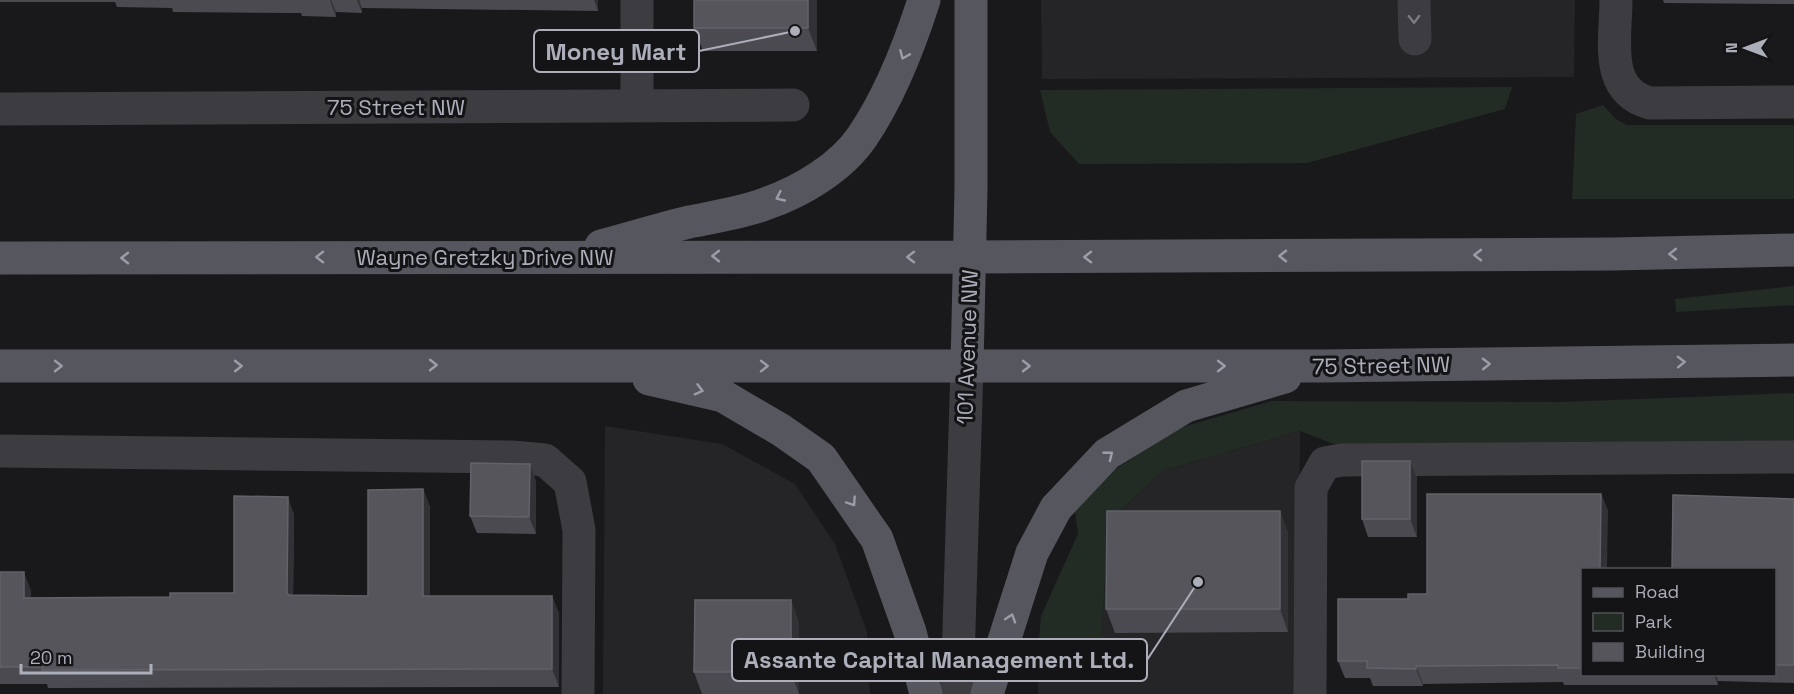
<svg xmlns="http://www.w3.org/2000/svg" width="1794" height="694" viewBox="0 0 1794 694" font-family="'Space Grotesk',sans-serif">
<rect width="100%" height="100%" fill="#19191b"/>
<path fill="#252528" d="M1041,0H1575L1574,77L1042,79Z
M605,426L722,444L795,484L835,544L867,632L870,694H603Z
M1300,431L1299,694H1038L1039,639H1101L1109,522L1162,471Z"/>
<path fill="#232b25" d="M1512,87L1505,109L1307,163L1079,164L1050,132L1040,90Z
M1603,105L1616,119L1627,125H1794V199H1572L1576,114Z
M1794,286V305L1676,312L1675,299Z
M1794,393V451L1357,453L1300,431L1162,471L1109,522L1101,639H1039L1041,616L1078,534L1075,511L1105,476L1179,428L1272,401L1562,402Z"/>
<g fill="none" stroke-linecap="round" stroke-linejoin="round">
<path stroke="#3c3c41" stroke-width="33" d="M1414,0L1415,39
M1616,0C1616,39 1603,90 1650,103L1794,102
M637,106V0
M0,109L793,105
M0,451L512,457L545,460L570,482L579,530L578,694
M957,694L967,366
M1310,694L1311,488L1325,463L1342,460L1794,457"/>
<path stroke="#56575e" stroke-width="33" d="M601,246C631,238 660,229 689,222C714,217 741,213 765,204C800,192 841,168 862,137C890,96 909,47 924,0
M0,258L970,257L1613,254L1794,250
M0,366H1322L1794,360
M967,366L971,189V0
M649,379L723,396L781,430L821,458L877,539L910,632L926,694
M987,694L1032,553L1056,508L1107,454L1186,406L1285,377"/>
</g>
<path fill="#4a4a50" d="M0,0H598V11L362,8V13L336,12V17L302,16L301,13L173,12L172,8L117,7L115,2H0Z
M817,0V51H703L694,28Z
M1663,0H1794V4L1664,3Z
M1410,461L1417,478V537H1368L1362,519Z
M536,481V534L477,533L470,516Z
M423,489L430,507V596H552L559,614V687L48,688L47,684H0V572L31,590V598L170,597L234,593L294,514L293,595L368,596Z
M1601,494L1608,511L1582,570V675H1774V570L1794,499V683L1718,681V685H1564L1563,682L1423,684V686H1373L1370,678H1345L1338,661L1408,599L1427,594Z
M1280,511L1288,534V632L1115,633L1106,609Z
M791,600L799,624V694H702L694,672Z"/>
<path fill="#323236" d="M330,0H331L336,12V17Z
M357,0H359L362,8V13Z
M594,0H598V11Z
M808,0H817V51L808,28Z
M1410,461L1417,478V537L1410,519Z
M530,464L536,481V534L529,517Z
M423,489L430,507V614L423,596Z
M1601,494L1608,511L1607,570H1600Z
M288,497L294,514L293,611L287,593Z
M1280,511L1288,534V632L1280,609Z
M24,572L31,590V615L24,598Z
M552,596L559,614V687L552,669Z
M791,600L799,624V694L791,672Z
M1416,666L1423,684V686L1416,669Z
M1714,675H1716L1718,681V685Z"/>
<path fill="#55555b" stroke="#62636a" stroke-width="1.5" d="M694,0H808V28H694Z
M1362,461H1410V519H1362Z
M471,463L530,464L529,517L470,516Z
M423,489V596H552V669L42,670V667H0V572H24V598L170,597V593H234V496L288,497L287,593L289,595L368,596V490Z
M1427,494H1601L1600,570H1582V668H1558V665L1416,666V669L1367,668V661H1338V599H1408V594H1427Z
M1673,495L1794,499V665H1774V570H1672Z
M1107,511H1280V609H1106Z
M695,600H791V672H694Z"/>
<defs><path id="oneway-chevron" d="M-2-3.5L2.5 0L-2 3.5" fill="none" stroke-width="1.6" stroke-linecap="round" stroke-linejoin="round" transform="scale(1.5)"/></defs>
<use stroke="#7a7b84" href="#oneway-chevron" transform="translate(1414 19) rotate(89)"/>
<g stroke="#9b9da8">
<use href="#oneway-chevron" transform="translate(904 55) rotate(113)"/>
<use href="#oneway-chevron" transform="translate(780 197) rotate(155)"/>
<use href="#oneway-chevron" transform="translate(1673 254) rotate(179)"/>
<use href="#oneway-chevron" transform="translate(1478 255) rotate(180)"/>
<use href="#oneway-chevron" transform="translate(716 256) rotate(180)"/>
<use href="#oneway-chevron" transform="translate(1283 256) rotate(180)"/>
<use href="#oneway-chevron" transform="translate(320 257) rotate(180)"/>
<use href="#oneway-chevron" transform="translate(911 257) rotate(-180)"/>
<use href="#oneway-chevron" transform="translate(1088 257) rotate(180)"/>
<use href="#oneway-chevron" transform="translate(125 258) rotate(180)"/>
<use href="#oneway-chevron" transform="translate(1681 362) rotate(-1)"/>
<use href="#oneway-chevron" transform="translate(1486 364) rotate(-1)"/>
<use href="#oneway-chevron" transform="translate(433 365)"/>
<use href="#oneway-chevron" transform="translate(58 366)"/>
<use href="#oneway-chevron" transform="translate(238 366)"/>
<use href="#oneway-chevron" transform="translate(764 366)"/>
<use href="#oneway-chevron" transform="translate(1026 366)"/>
<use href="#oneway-chevron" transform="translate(1221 366)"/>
<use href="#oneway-chevron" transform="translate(699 390) rotate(15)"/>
<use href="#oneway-chevron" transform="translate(1109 455) rotate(-38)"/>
<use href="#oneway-chevron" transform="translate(852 502) rotate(56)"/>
<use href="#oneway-chevron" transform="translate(1011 618) rotate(-72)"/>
</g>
<g text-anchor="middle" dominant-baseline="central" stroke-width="6" stroke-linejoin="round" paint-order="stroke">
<g font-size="22" fill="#acaeba" stroke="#141416">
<text x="396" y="107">75 Street NW</text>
<text x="485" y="257">Wayne Gretzky Drive NW</text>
<text transform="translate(967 347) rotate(-88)">101 Avenue NW</text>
<text transform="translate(1381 365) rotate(-1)">75 Street NW</text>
</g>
</g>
<path fill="none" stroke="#acaeba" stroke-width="2" d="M795 31L699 51M1198 582L1147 660"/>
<g fill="#acaeba" stroke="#141416" stroke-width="2">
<circle cx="795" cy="31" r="6"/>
<circle cx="1198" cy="582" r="6"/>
</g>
<g fill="#141416" stroke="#acaeba" stroke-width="2">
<rect x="534" y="30" width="165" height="42" rx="6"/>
<rect x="732" y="639" width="415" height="42" rx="6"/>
</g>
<g font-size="24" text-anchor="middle" font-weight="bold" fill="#acaeba">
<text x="616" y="60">Money Mart</text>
<text x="939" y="668">Assante Capital Management Ltd.</text>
</g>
<rect x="1581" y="568" width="195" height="108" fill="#141416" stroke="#515258" stroke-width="1.5"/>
<rect x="1593" y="588" width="30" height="9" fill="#56575e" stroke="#515258" stroke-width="1.5"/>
<text x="1635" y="598" font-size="18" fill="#acaeba">Road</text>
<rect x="1593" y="613" width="30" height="18" fill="#232b25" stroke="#515258" stroke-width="1.5"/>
<text x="1635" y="628" font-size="18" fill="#acaeba">Park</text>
<rect x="1593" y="643" width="30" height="18" fill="#55555b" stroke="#515258" stroke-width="1.5"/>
<text x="1635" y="658" font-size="18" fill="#acaeba">Building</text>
<g transform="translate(1746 48) rotate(270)" stroke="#141416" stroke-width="4.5" paint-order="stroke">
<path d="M0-4.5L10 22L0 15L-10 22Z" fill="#acaeba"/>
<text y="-9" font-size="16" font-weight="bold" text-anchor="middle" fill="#acaeba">N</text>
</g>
<path d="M21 664v9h130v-9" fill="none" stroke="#acaeba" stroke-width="3"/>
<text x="30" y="664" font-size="18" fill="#acaeba" stroke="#141416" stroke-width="4.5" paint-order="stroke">20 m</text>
</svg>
